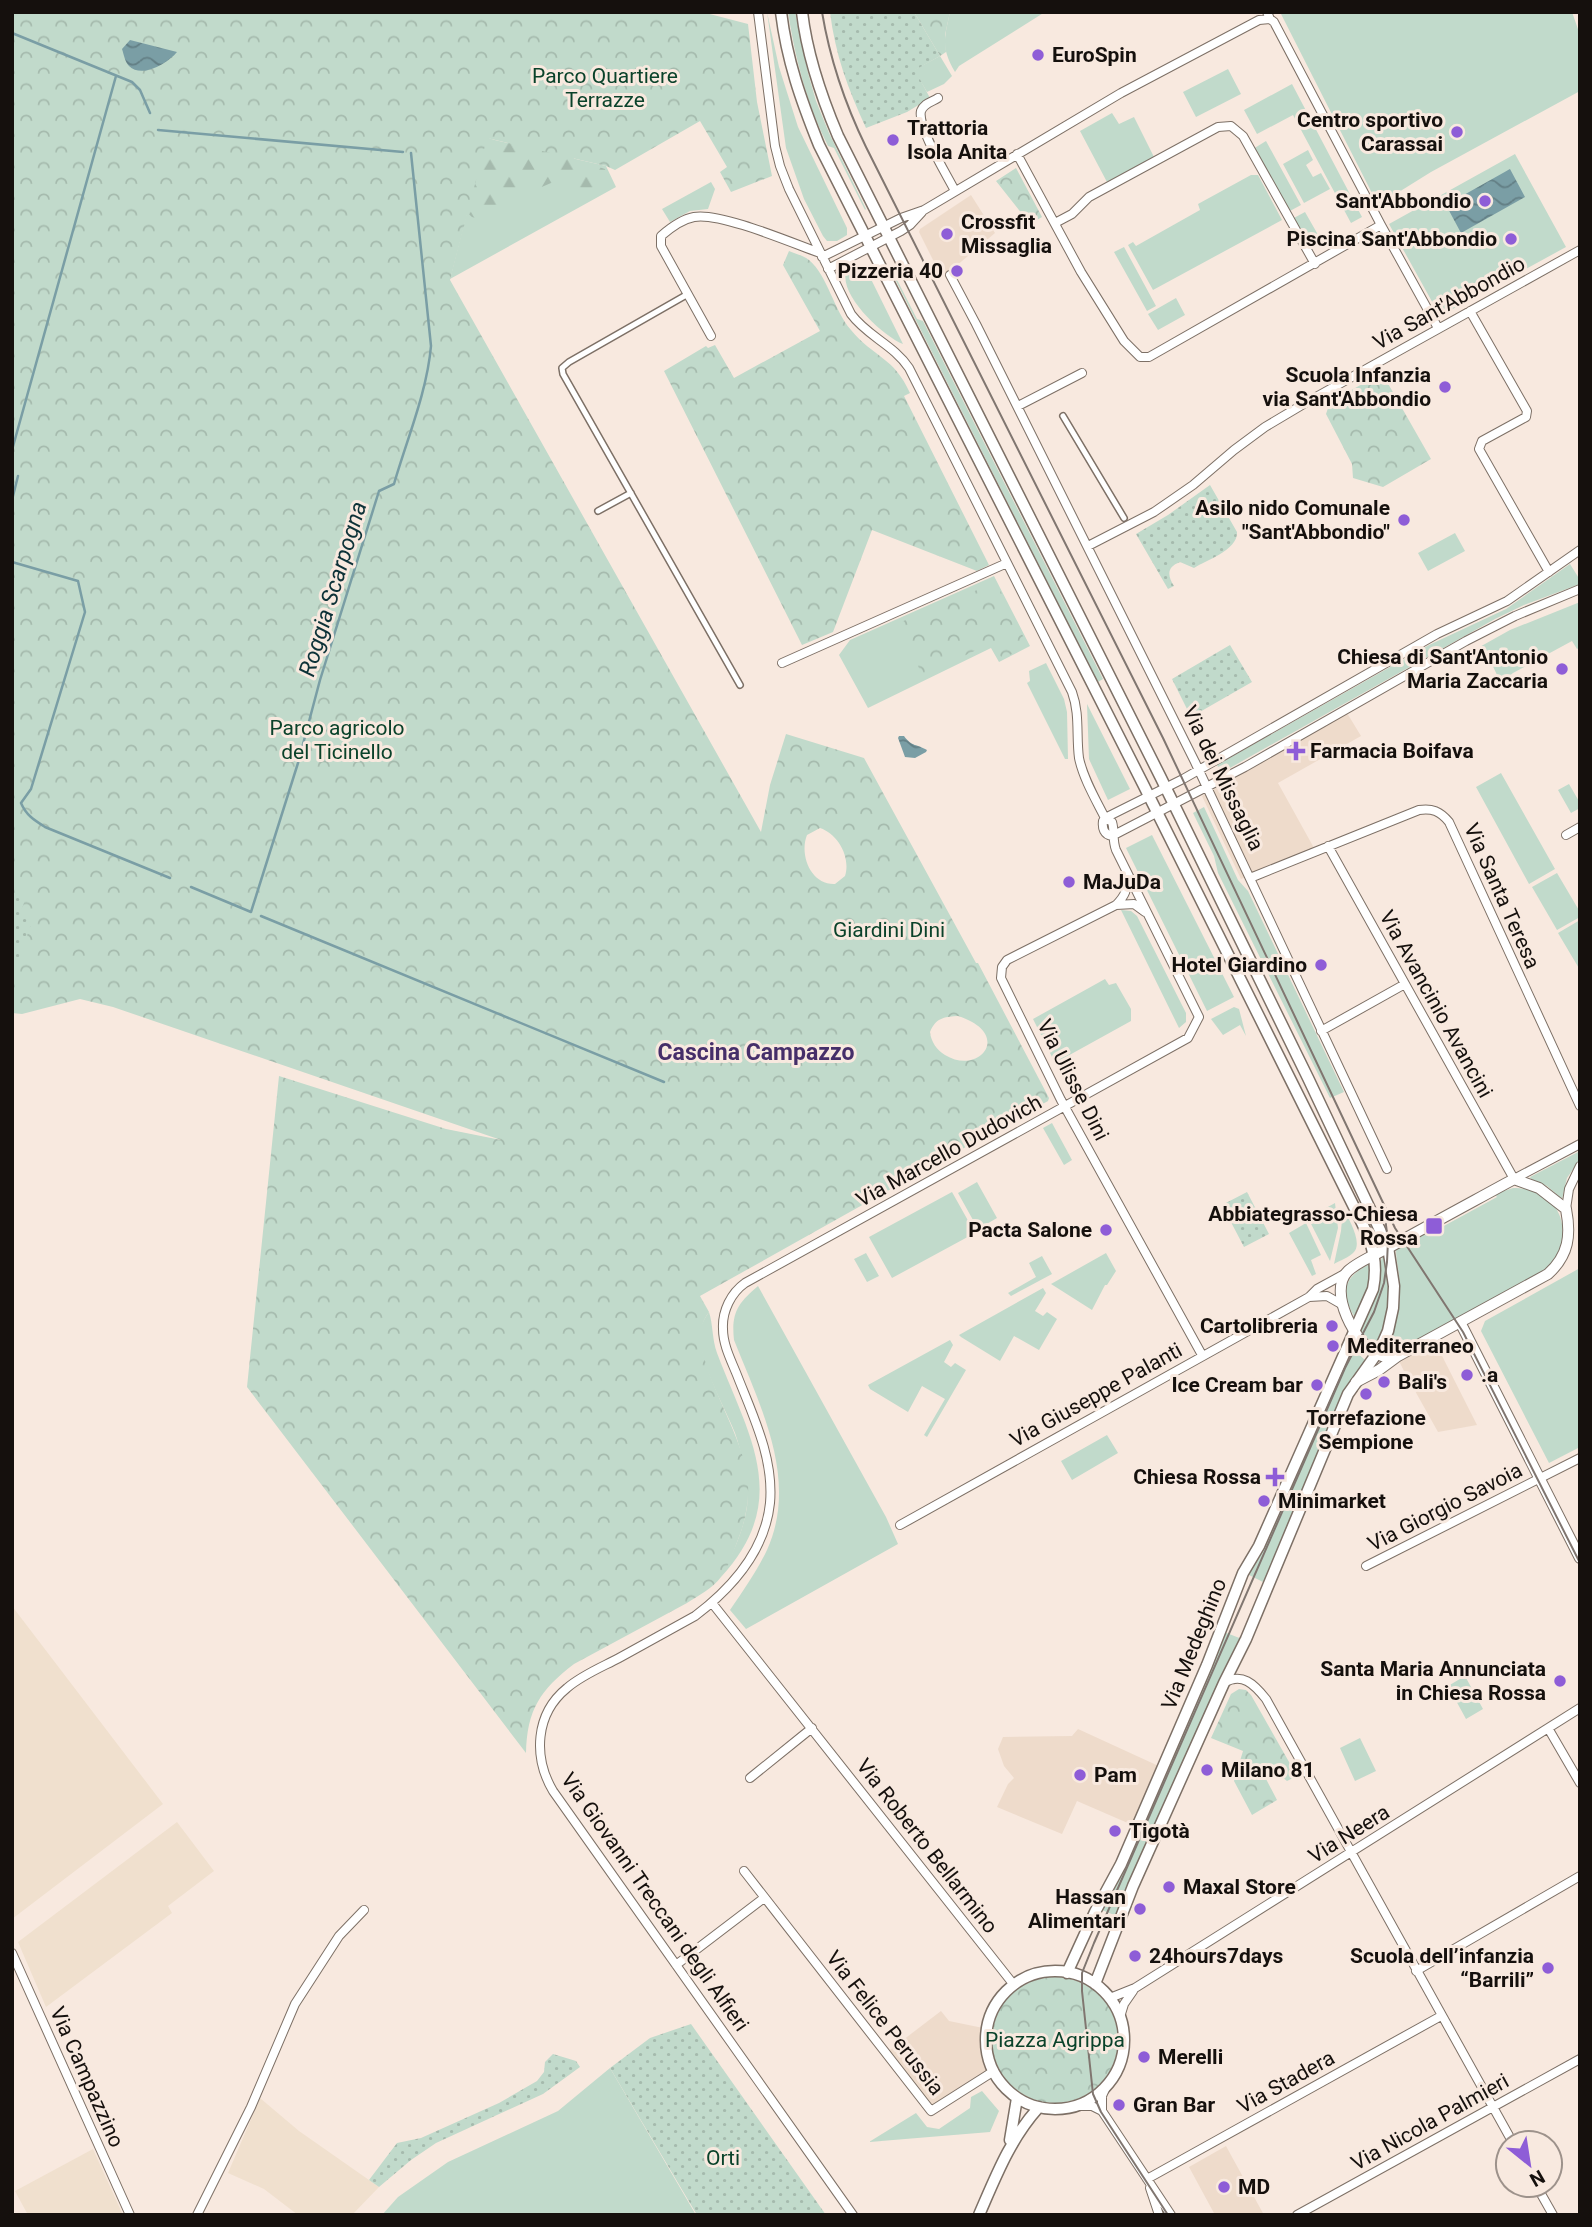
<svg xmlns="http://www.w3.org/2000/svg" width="1592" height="2227" viewBox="0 0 1592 2227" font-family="Roboto,sans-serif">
<defs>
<pattern id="forest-firs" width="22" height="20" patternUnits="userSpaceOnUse" patternTransform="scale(1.75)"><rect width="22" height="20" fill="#c1dacb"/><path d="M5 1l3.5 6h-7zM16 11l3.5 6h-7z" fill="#a5baad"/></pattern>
<pattern id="park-crowns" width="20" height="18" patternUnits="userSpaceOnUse" patternTransform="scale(1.75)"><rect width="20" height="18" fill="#c1dacb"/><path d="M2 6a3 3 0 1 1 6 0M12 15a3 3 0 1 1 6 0" fill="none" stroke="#a5baad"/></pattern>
<pattern id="garden-dots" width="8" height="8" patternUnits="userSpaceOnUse" patternTransform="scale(1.75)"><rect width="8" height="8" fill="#c1dacb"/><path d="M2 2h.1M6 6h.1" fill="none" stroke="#a5baad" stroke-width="1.8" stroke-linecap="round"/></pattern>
<pattern id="water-waves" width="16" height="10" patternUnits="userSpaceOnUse" patternTransform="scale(1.75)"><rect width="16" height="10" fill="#7a9ea5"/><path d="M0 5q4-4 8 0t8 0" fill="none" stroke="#637f85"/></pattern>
</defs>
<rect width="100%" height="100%" fill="#f8e9df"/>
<path fill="#eedbcb" d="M971,195L995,233L942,278L919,232L920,229Z
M1347,713L1361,736L1278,783L1314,848L1241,879L1202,796Z
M1434,1340L1476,1423L1477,1425L1438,1432L1405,1373L1398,1359Z
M1078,1729L1163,1768L1137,1827L1077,1801L1062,1834L997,1807L1008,1784L1014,1778L1004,1766L998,1749L1003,1737L1072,1736Z
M941,2011L949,2021L988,2029L987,2046L994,2071L931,2111L886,2053Z
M1226,2146L1232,2157L1264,2215H1215L1189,2167Z"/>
<path fill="#f0e0ce" d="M12,1606L163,1804L12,1919Z
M177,1822L214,1871L168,1906L172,1913L46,2007L18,1942Z
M260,2098L299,2131L379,2187L352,2215H298L264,2189L228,2173Z
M93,2149L123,2215H28L15,2191Z"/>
<path fill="#c1dacb" d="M767,12L779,67L798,127L847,228V235L837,241H827L823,236L804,199L786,148Z
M788,12H795L808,73L816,101L829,133L866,209L865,210L834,148L828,146C807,105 795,58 788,12Z
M950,12H1045L959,66L955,72C941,48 944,39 950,12Z
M1280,12H1572L1580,35V91L1431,172L1378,205Z
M940,56L952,76L944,84L927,92L914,70Z
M1228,69L1241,94L1196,117L1183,92Z
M1292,84L1362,217L1351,223L1293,115L1257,134L1244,110Z
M1112,113L1119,124L1134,117L1154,157L1107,182L1080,131Z
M486,138L606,166L616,187L450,279Z
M1266,141L1301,205L1288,212L1253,149Z
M1308,150L1313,160L1306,165L1313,177L1321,173L1330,189L1304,203L1283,164Z
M1515,154L1566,247L1440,316L1389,224Z
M1251,175H1258L1282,220L1153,290L1128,245L1133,242L1136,246L1200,210L1198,204Z
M711,182L715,189L708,209L690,211L670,222L662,209Z
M1305,212L1321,240L1308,248L1292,219Z
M1124,247L1156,306L1147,311L1114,252Z
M855,264L858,267H862L866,269L903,344C883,336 836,293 847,269Z
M891,268L917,319L923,321L1103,679L1098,682L890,269Z
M1176,298L1185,315L1158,330L1148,314Z
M1455,533L1465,551L1428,571L1418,553Z
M1570,564L1580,580V584L1524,605L1495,619L1221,773L1217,765L1429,645L1506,609Z
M994,576L1030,646L999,662L991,648L868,708L839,655L850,640Z
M1580,602V647L1577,649L1572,641L1513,673L1498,685L1494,677L1497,675L1490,660L1476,649L1510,630Z
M1046,663L1064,699L1067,712L1068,759H1065L1027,683L1030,681L1029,671Z
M1087,704L1130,789L1108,800L1089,759Z
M1501,773L1555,869L1529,884L1476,787Z
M1569,784L1580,803V808L1571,813L1558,790Z
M1204,807L1238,880L1248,891L1344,1092L1330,1098L1218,873L1214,856L1193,813Z
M1152,835L1234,997L1207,1011L1126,848Z
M1557,873L1580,912V917L1557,930L1532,887Z
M1121,910L1131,911L1137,916L1186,1013V1022L1179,1028Z
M1580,920V970L1558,933Z
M1105,979L1109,985L1116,983L1131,1009V1021L1055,1063L1033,1019Z
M1234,1007L1239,1009L1246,1036L1240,1025L1223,1035L1211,1019Z
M1052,1123L1072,1160L1064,1165L1043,1128Z
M1580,1151V1159L1567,1178L1562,1199L1547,1186L1531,1179L1530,1177Z
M977,1182L997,1218L978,1229L958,1193Z
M1513,1188C1561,1188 1578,1234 1547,1270L1407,1347L1396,1351L1385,1352C1395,1327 1403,1303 1399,1276C1398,1267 1396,1258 1396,1249L1440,1224L1442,1227L1497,1197L1495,1194Z
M952,1192L975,1233L892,1278L869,1237Z
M1335,1203L1338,1228L1330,1261L1308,1218Z
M1343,1208C1348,1218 1363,1242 1354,1252C1350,1257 1339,1261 1334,1264L1341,1231Z
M1306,1223L1321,1255L1311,1260L1316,1274L1312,1276L1289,1233Z
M866,1253L879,1276L867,1282L854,1259Z
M1106,1253L1116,1271L1107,1285H1105L1092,1310L1051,1284Z
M1042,1256L1052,1274L1011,1296L1008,1293L1036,1277L1029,1263Z
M1383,1256C1391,1273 1393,1336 1372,1344L1361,1330V1327C1366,1314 1373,1302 1378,1289C1382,1279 1377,1265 1383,1256Z
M1370,1264C1373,1282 1364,1302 1354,1316C1340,1292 1344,1276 1370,1264Z
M1580,1268V1447L1549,1463L1481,1331L1485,1321Z
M758,1286L886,1517L898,1544L746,1629L730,1610C743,1591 757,1571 767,1550C799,1479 760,1406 734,1340C731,1313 738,1303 758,1286Z
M1043,1288L1046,1293L1035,1311L1043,1316L1047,1312L1057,1319L1039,1350L1014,1336L1000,1361L961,1337L959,1335Z
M709,1312C713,1324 712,1339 717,1353C748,1435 793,1499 721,1577C732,1555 743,1532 747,1507C749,1485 742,1453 735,1433C724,1405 694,1355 701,1326C703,1321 706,1316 709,1312Z
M950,1340L953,1345L944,1362L951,1367L955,1363L966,1370L927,1437L924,1435L945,1399L922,1386L908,1412L870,1389L868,1385Z
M1351,1347L1366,1361L1265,1583L1249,1575Z
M1107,1435L1118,1453L1072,1480L1061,1461Z
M1224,1632L1242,1639L1221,1678L1119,1917L1102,1910L1116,1884L1213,1664Z
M1465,1676L1483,1709L1466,1719L1448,1686Z
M1360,1738L1376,1771L1355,1781L1340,1748Z
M610,2068L696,2215H382L398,2197L448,2162L558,2111Z
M982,2091L999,2111L990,2132L869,2142L916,2113L927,2127L939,2129L970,2108L971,2097Z"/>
<path fill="url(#forest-firs)" d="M474,137L489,138L505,145L514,140L572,144L574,159L605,169L608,180L600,190L582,193L558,180L530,192L485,221L472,217L456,202Z"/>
<path fill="url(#park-crowns)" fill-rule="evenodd" d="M12,12H702L748,24L757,102L772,176L731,192L720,172L727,167L700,121L615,170L606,166L487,138L450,280L761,832L770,785L786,734L864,758L976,963H978L1049,1098L1048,1101L700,1296L709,1312C706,1316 703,1321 702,1326C692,1364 748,1439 748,1485C749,1502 745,1522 739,1537C734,1550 729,1566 721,1577C713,1588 698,1596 687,1603L574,1664C540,1690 527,1710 526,1753L247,1387L279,1076L446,1129L501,1140L113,1007L80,999L22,1014L12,1013ZM820,828C838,834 851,857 845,876L835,884C811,885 799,855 807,835ZM958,1016C1014,1034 979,1076 945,1055C937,1050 931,1042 930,1032C936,1018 943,1017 958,1016Z
M914,12H950L945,35L946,52L940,56Z
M1016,168L1042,217L1030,224L996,181Z
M789,251C795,254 803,255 809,260C828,276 834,311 851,330C873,357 894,357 910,393L904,396L989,565L977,571L872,530L833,632L802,645L664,371L706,346L708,348L715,345L734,378L820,331L783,265Z
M1382,373L1431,459L1383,487L1353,478L1352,464L1326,414L1330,402Z
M996,582L1028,646L1002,659L993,642L922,676L901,622Z
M1239,1689L1246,1690L1251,1695L1297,1776L1287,1781L1276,1772L1265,1777L1277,1800L1252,1815L1234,1781L1243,1751L1211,1738L1231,1694Z
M992 2040a63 63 0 1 1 126 0a63 63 0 1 1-126 0Z"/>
<path fill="url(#garden-dots)" d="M830,12H914L940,56L915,70L930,98L907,112L866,128C848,89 835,54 830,12Z
M1210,485L1237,532C1238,550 1207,560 1194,568L1180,562C1167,567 1167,575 1174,586L1168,589L1136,534L1168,515Z
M1230,645L1252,682L1191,717L1172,679Z
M12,895L25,900L20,914L33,919L12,977Z
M1247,1192L1269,1234L1244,1247L1222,1205Z
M691,2024L826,2215H697L610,2068L650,2038Z
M553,2054L576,2061L580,2067L543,2094L436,2143L411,2160L379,2187L369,2180L397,2143L421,2138L499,2103L537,2081L544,2072L545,2062Z"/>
<path fill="url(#water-waves)" d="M130,40L177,52C168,63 142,79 129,66C125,62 124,55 122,49Z
M1510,169L1525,197L1461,233L1446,205Z
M899,736H904C912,747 917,744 927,750L926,752L915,758L905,757L898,738Z"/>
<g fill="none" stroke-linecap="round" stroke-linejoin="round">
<path stroke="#7a9ea5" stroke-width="2.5" d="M12,33L132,82L140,90L150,113
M158,130L403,152
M12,450L116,76
M12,500L18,476
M12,562L78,581L85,612L31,789L21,803C26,815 34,820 45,827L170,878
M191,887L251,912L298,763L320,680L379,491L394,484C407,439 427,392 431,346L411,153
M261,916L664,1082"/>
<g stroke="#7d7066" stroke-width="8">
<path id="pedestrian" d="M688,294L569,362L562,368L563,374L740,685
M1063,416L1124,518
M598,511L631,493"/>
</g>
<g stroke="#7d7066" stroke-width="10">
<path id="minor" d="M758,12L775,146L780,166L789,189L851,314C867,336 894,345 909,368L1072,692C1080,714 1076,735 1079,758C1083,778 1096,800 1105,818L1112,822C1115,832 1112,840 1116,850L1199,1017L1188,1038L745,1283C731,1293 722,1311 723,1329C723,1345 731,1360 737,1375C753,1416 774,1458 770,1503C765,1551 732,1588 695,1616C670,1630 644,1644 619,1658C602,1667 582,1675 567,1688C535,1714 533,1757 553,1791L853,2215
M1267,12L1270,19L1274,22L1381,225L1438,328
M938,98C932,102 924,103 921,111C917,127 947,175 955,191
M1017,154L1081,272L1124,341L1140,357H1149L1381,225
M1055,223L1072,214L1089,197L1218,127L1231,126L1243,136L1315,264
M822,257L901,218L924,210L1121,93L1259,20L1270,19
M828,269L901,231L910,225L922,212
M950,275L976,324L1195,762L1387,1169
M1470,311L1527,411L1526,417L1482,441L1479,449L1549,572
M711,336L661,246V236C669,229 683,219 694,217C720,212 792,243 820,253
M1018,406L1082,373
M1088,546L1154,512L1193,485L1234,450L1265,427L1307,402L1580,250
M782,663L1007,563
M1105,818L1183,779L1437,634L1507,601L1580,550
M1105,818L1103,821C1102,828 1104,835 1112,836
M1566,835L1580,827
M1112,836L1245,767L1466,641L1515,616L1580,589
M1328,846L1514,1179L1580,1144
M1127,876C1128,889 1125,896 1116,905L1007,960L1002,967L1001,978L1061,1100L1202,1355
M1250,878L1419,810C1432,808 1440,811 1449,822L1580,1106
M1116,905L1134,904L1145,912
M1321,1031L1405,984
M1566,1209L1569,1189L1580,1166
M1309,1297L1327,1296L1341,1304
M900,1525L1309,1297L1317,1289L1348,1272
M1366,1566L1580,1458
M712,1603L1014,1985
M1224,1683C1242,1672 1254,1684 1266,1699L1513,2143
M1548,1728L1580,1783
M750,1778L812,1728
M744,1871L931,2111L994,2071
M12,1953L130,2215
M676,1965L764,1898
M1416,1971L1580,1876
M1110,1998L1135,1988L1580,1708
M1120,2017L1124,2004L1133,1991
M1106,2087L1102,2096V2111L1171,2215
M1076,2106H1092L1102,2111
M1147,2179L1441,2016
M1536,2185L1553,2215
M1150,2188L1159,2215
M197,2215L251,2107L295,2004L339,1936L364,1910
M1297,2215L1580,2059"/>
</g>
<g stroke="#7d7066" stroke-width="12">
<path id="tertiary" d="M1460,1322L1580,1558
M1356,1382L1379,1370L1398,1356L1548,1274C1569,1255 1571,1235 1566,1209L1539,1188L1514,1179C1472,1202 1431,1224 1390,1247C1377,1254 1359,1261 1348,1271C1327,1292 1356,1344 1377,1354C1384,1358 1391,1357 1398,1356"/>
</g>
<g stroke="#7d7066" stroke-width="13">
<path id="secondary" d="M781,12C787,61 801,100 819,145L1143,784L1362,1223C1373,1245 1378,1264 1373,1289L1259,1546L1243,1573L1207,1665L1121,1864L1095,1912L1067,1973
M802,12C807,55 821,96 838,136L1160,776L1308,1078L1388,1247L1394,1286L1393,1308L1388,1331L1380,1349L1348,1394L1246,1639L1224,1683L1133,1886L1095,1984
M986 2040a69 69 0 1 1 138 0a69 69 0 1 1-138 0Z
M1010,2140L1017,2098
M979,2215C996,2176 1010,2139 1039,2107"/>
</g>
<use href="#pedestrian" stroke="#fff" stroke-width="5"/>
<use href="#minor" stroke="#fff" stroke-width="8"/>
<use href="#tertiary" stroke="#fff" stroke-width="10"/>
<use href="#secondary" stroke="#fff" stroke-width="10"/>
<path stroke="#807670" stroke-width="2" d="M822,12C830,60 845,104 866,147L1163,738L1395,1228L1463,1332L1580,1563
M1168,2215L1101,2112L1093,2094L1082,1991V1973L1094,1943L1300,1471L1345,1368L1374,1312L1384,1283L1387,1262L1388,1241L1385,1217"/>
</g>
<g fill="#8e5dd7" stroke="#f8e9df" stroke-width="2.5">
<circle cx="1038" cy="55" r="7"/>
<circle cx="1457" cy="132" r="7"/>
<circle cx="893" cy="140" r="7"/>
<circle cx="1485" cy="201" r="7"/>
<circle cx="947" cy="234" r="7"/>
<circle cx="1511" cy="239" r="7"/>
<circle cx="957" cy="271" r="7"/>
<circle cx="1445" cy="387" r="7"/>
<circle cx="1404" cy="520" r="7"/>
<circle cx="1562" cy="669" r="7"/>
<path d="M1292.5 740.5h7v7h7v7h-7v7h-7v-7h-7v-7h7z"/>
<circle cx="1069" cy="882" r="7"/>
<circle cx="1321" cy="965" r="7"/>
<rect x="1425" y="1217" width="18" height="18" rx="3.5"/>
<circle cx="1106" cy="1230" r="7"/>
<circle cx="1332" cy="1326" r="7"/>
<circle cx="1333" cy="1346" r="7"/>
<circle cx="1467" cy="1375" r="7"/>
<circle cx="1384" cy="1382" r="7"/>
<circle cx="1317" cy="1385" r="7"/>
<circle cx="1366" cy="1394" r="7"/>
<path d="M1271.5 1466.5h7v7h7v7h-7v7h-7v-7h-7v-7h7z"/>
<circle cx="1264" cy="1501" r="7"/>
<circle cx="1560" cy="1681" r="7"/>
<circle cx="1207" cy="1770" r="7"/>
<circle cx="1080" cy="1775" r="7"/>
<circle cx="1115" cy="1831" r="7"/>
<circle cx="1169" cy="1887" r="7"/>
<circle cx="1140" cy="1909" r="7"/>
<circle cx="1135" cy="1956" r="7"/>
<circle cx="1548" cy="1968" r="7"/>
<circle cx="1144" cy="2057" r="7"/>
<circle cx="1119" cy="2105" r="7"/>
<circle cx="1224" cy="2187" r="7"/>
</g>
<g text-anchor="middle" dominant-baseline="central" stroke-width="6" stroke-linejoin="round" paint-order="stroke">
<g font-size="21" font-weight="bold" fill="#15100d" stroke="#f8e9df" text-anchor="start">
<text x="1052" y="55">EuroSpin</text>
<text x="1443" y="120" text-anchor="end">Centro sportivo<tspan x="1443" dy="24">Carassai</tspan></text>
<text x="907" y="128">Trattoria<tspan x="907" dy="24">Isola Anita</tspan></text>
<text x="1471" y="201" text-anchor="end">Sant'Abbondio</text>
<text x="961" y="222">Crossfit<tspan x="961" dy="24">Missaglia</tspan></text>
<text x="1497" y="239" text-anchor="end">Piscina Sant'Abbondio</text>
<text x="943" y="271" text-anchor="end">Pizzeria 40</text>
<text x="1431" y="375" text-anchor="end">Scuola Infanzia<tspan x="1431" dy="24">via Sant'Abbondio</tspan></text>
<text x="1390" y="508" text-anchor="end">Asilo nido Comunale<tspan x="1390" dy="24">"Sant'Abbondio"</tspan></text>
<text x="1548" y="657" text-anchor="end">Chiesa di Sant'Antonio<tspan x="1548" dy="24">Maria Zaccaria</tspan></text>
<text x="1310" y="751">Farmacia Boifava</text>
<text x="1083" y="882">MaJuDa</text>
<text x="1307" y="965" text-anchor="end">Hotel Giardino</text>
<text x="1418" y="1214" text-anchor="end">Abbiategrasso-Chiesa<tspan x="1418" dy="24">Rossa</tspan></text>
<text x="1092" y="1230" text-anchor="end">Pacta Salone</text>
<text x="1318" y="1326" text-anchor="end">Cartolibreria</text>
<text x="1347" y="1346">Mediterraneo</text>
<text x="1481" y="1375">.a</text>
<text x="1398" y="1382">Bali's</text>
<text x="1303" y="1385" text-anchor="end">Ice Cream bar</text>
<text x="1366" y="1418" text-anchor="middle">Torrefazione<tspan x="1366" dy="24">Sempione</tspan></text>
<text x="1261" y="1477" text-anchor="end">Chiesa Rossa</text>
<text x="1278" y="1501">Minimarket</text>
<text x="1546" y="1669" text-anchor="end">Santa Maria Annunciata<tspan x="1546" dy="24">in Chiesa Rossa</tspan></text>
<text x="1221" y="1770">Milano 81</text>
<text x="1094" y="1775">Pam</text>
<text x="1129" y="1831">Tigotà</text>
<text x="1183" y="1887">Maxal Store</text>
<text x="1126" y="1897" text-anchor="end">Hassan<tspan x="1126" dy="24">Alimentari</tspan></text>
<text x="1149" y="1956">24hours7days</text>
<text x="1534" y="1956" text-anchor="end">Scuola dell’infanzia<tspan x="1534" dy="24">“Barrili”</tspan></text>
<text x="1158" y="2057">Merelli</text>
<text x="1133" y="2105">Gran Bar</text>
<text x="1238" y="2187">MD</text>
</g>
<g font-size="21" fill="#0a422a" stroke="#f8e9df">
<text x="605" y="76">Parco Quartiere<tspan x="605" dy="24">Terrazze</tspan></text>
<text x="337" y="728">Parco agricolo<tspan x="337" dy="24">del Ticinello</tspan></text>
<text x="889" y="930">Giardini Dini</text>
<text x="1055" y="2040">Piazza Agrippa</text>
<text x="723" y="2158">Orti</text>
</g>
<g font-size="21" fill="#15100d" stroke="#f8e9df">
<text transform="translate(1449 303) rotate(-29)">Via Sant'Abbondio</text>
<text transform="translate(1223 778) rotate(64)">Via dei Missaglia</text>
<text transform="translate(1502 896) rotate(66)">Via Santa Teresa</text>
<text transform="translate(1436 1004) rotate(61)">Via Avancinio Avancini</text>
<text transform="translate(1073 1080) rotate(63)">Via Ulisse Dini</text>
<text transform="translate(949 1151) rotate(-29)">Via Marcello Dudovich</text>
<text transform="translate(1096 1395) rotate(-29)">Via Giuseppe Palanti</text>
<text transform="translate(1445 1507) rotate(-27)">Via Giorgio Savoia</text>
<text transform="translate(1194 1644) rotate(-68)">Via Medeghino</text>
<text transform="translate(1349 1834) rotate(-32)">Via Neera</text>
<text transform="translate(927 1846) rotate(52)">Via Roberto Bellarmino</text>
<text transform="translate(655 1902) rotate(55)">Via Giovanni Treccani degli Alfieri</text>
<text transform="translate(885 2023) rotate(52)">Via Felice Perussia</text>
<text transform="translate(87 2077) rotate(66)">Via Campazzino</text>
<text transform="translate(1286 2082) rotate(-29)">Via Stadera</text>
<text transform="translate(1430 2122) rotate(-29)">Via Nicola Palmieri</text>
</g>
<g font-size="23" font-style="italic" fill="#0d3238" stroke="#f8e9df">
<text transform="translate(333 589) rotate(-73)">Roggia Scarpogna</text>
</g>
<g font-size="23" font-weight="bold" fill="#452e69" stroke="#f8e9df">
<text x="756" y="1052">Cascina Campazzo</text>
</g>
</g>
<rect width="1592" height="2227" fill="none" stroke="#15100d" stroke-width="28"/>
<g transform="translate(1529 2164) rotate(150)"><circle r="33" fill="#f8e9df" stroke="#9d928b" stroke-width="2"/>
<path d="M0-5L12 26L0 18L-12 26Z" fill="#8e5dd7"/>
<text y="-10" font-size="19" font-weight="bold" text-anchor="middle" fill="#15100d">N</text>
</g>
</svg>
